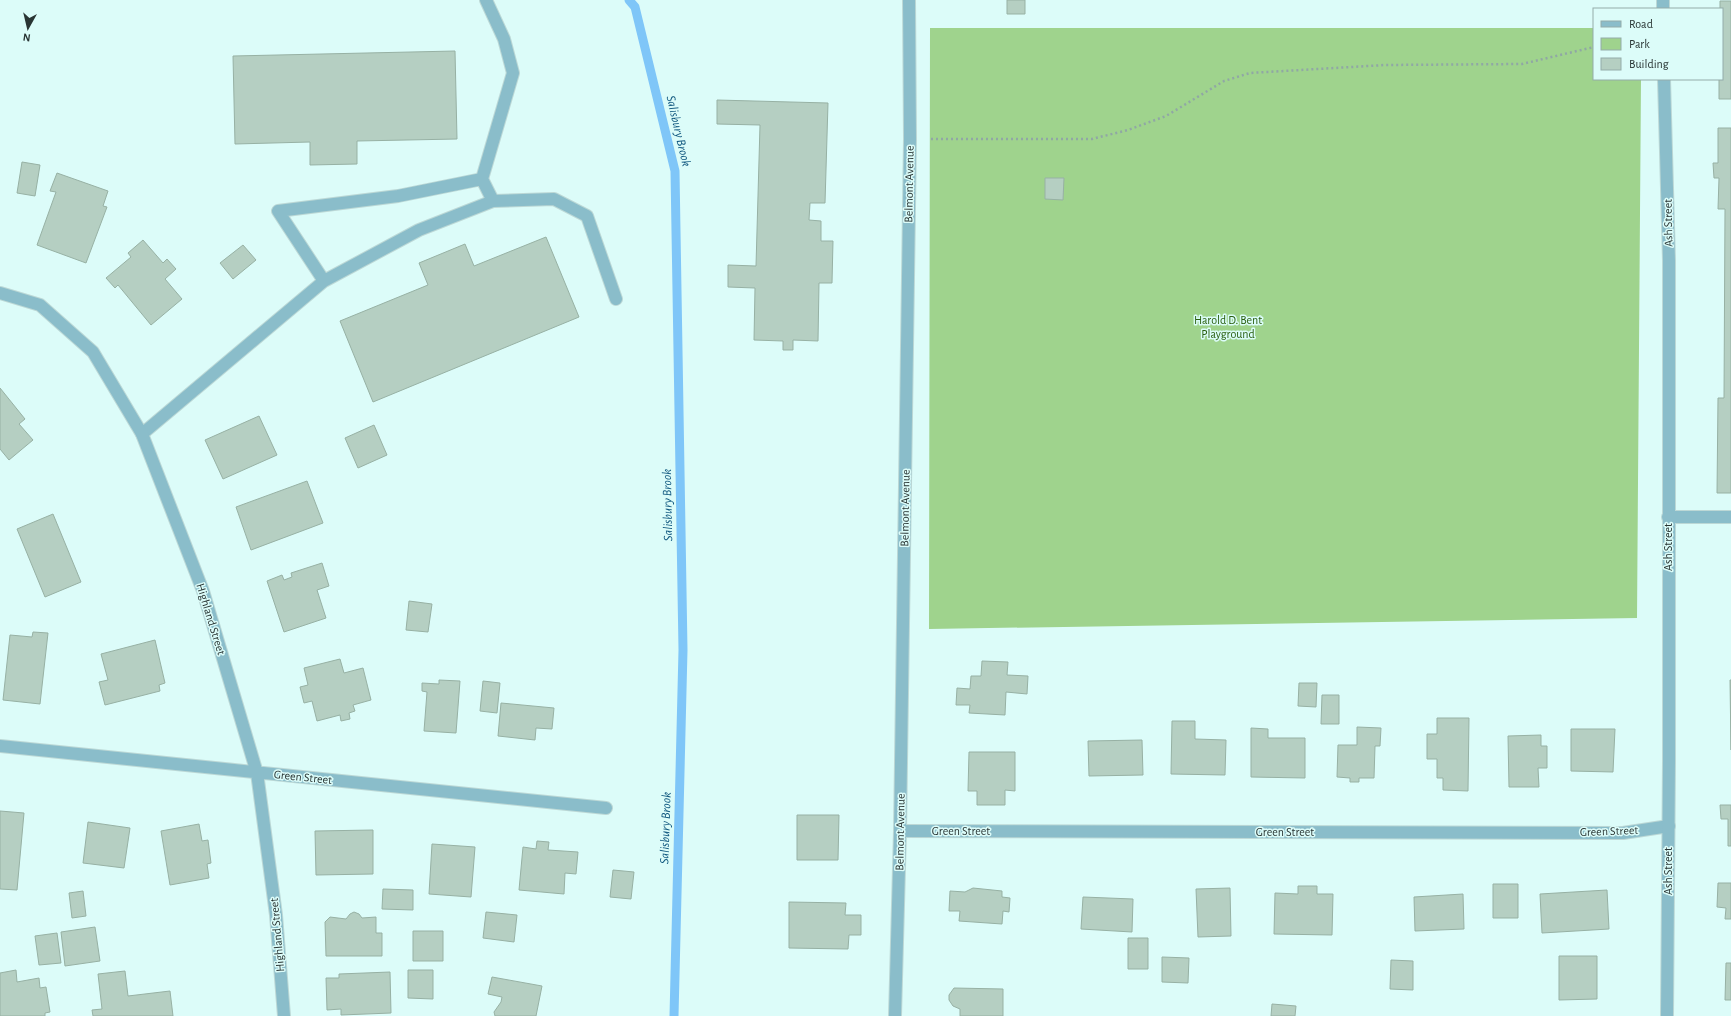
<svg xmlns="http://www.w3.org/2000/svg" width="1731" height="1016" viewBox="0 0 1731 1016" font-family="'Alegreya Sans',sans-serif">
<rect width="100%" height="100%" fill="#dcfcf9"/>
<path fill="#9fd38d" d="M930,28H1594V79H1641L1637,618L929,629Z"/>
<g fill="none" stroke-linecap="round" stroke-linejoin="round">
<path stroke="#7fc6f8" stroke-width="9" d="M629,0L635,7L675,171L683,650L674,1016"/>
</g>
<path fill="#b5cfc2" stroke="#97b1a4" d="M1007,0H1025V14H1007Z
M1720,1H1731V99H1719V79H1722V9H1720Z
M455,51L457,139L357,141V164L310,165V142L235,144L233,56Z
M717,100L828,103L825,203H810L809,220L821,221V241H833L832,283H819L818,341L793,340V350H783V341L754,340L755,288L728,287V265L756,266L760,125L717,124Z
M1718,128H1731V493H1717L1718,398H1724L1725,209H1718L1719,178H1714L1713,163H1718Z
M22,162L40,165L35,196L17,193Z
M57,173L108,191L103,206L107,207L86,263L37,245L56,192L50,191Z
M1045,178H1064L1063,200L1045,199Z
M546,237L579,317L373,402L340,321L428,285L419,263L465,244L474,266Z
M143,240L163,263L167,259L176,269L165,279L182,299L151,325L118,285L115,288L106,278L131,257L128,253Z
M243,245L256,260L233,279L220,263Z
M0,388L25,419L19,424L33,440L9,460L0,449Z
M259,416L277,455L223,479L205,440Z
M374,425L387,455L358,468L345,438Z
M307,481L323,523L251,550L236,507Z
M53,514L81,582L45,597L17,529Z
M322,563L329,586L317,590L326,618L284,632L267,581L282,575L284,580L292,577L291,573Z
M409,601L432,604L428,632L406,630Z
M33,632L48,633L40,704L3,700L10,635L32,637Z
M155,640L165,683L159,685L160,691L105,705L99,682L108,680L101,654Z
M340,659L344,673L363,668L371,700L353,705L355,711L349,713L350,719L341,721L340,715L317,721L312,701L304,703L300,687L308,685L304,668Z
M982,661L1008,662L1007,675L1028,676L1027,694L1006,692L1005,715L969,713L970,705H956L957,688L970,689L971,676H981Z
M439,680L460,681L456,733L424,731L427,692L422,691V683L439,684Z
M1730,680H1731V750Z
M483,681L500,683L497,713L480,711Z
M1299,683H1317L1316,707L1298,706Z
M1322,695H1339V724H1321Z
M501,703L554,708L552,729L536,728L535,740L498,736Z
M1437,718H1469L1468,791L1443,790V778H1437V759H1427V734H1437Z
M1172,721H1195V739L1226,740L1225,775L1171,774Z
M1357,727L1381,728L1380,746H1375L1374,778H1359V782H1350V778L1337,777L1338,745H1357Z
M1251,728L1268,729V738H1305V778L1251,777Z
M1571,729H1615L1613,772L1571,771Z
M1541,735V746H1547V768H1538L1539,787H1509L1508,736Z
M1142,740L1143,775L1089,776L1088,741Z
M969,752H1015V791L1005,790V805H977V791H968Z
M1720,805H1731V846H1728V819H1721Z
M0,811L24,813L17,890L0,889Z
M797,815H839L838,860H797Z
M88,822L130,828L124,868L83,863Z
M199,824L202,841L208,840L211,863L207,864L209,878L170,885L161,831Z
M373,830V874L316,875L315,831Z
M537,841L549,842L548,850L578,852L576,874L565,873L564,894L519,890L523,847L536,849Z
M432,844L475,847L471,897L429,894Z
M613,870L634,872L631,899L610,897Z
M1718,883H1731V919H1725L1726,908L1717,907Z
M1493,884H1518V918H1493Z
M1298,886H1317V894H1333L1332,935L1274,934L1275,893L1298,894Z
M973,888L1002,891V897L1010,898L1009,912L1003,911L1002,924L959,921L960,911H949L950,891L965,892Z
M1230,888L1231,936L1198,937L1196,889Z
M383,889L413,890V910L382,909Z
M1607,890L1609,929L1542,933L1540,894Z
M83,891L86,916L72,918L69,893Z
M1463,894L1464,929L1415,931L1414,897Z
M1083,897L1133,899L1132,932L1081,929Z
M789,902L846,903L845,915H861V935H849L848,949L789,948Z
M354,912L359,914L362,918L376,917V933H382V956H326L325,922L330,917L346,919L350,914Z
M486,912L517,915L514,942L483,938Z
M95,927L100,961L65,966L61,932Z
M413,931H443V961H413Z
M57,933L61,963L39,965L35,936Z
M1128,938H1148V969H1128Z
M1559,956H1597V999L1559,1000Z
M1162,957L1189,958L1188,983L1162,982Z
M1391,960L1413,961V990L1390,989Z
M1726,963H1731V1000H1725Z
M16,970L17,982L39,978L40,988L46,987L50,1012L45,1013V1016H0V973Z
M408,970H433V999L408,998Z
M125,971L128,996L170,991L173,1016H93L92,1010L102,1009L98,974Z
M390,972L391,1013L341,1015V1009L327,1010L326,978H339V974Z
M492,977L542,986L536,1016H495L494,1012L501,1002L502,997L488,994Z
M954,988L1003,989V1016H960V1009L953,1006L949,1000V995Z
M1272,1004L1296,1006L1295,1016H1271Z"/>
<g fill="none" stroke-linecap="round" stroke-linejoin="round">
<g stroke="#bcd8d6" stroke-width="14">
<path id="service" d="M482,179L513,73L504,39L486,0
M324,281L278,211L398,196L482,179L493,201
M142,434L324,281L419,230L493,201L554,199L587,216L616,299
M1668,517H1731"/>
</g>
<g stroke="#bcd8d6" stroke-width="14">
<path id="minor" d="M0,293L40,305L93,352L142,434L203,591L257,773L276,915L284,1016
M0,746L606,808
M900,831L1623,833L1669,826"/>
</g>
<g stroke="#bcd8d6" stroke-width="14">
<path id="tertiary" d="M1663,0V9
M1664,79L1669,261V761L1667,1016
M895,1016L900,831L910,139L909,0"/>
</g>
<path stroke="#90a7a5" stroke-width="2.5" stroke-dasharray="2 3" stroke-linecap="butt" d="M931,139H1092L1128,130L1166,116L1224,81L1250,73L1385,65L1522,64L1594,47"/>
<use href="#service" stroke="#8abdca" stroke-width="12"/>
<use href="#minor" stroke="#8abdca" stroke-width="12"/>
<use href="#tertiary" stroke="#8abdca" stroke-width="12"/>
</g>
<g text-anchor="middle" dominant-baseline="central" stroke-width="3" stroke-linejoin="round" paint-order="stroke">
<g font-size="12" fill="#293534" stroke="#dcfcf9">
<text transform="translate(909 184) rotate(-89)">Belmont Avenue</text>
<text transform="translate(1668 223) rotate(-91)">Ash Street</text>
<text transform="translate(905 508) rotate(-89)">Belmont Avenue</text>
<text transform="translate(1668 547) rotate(-90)">Ash Street</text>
<text transform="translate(211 619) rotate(73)">Highland Street</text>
<text transform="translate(303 777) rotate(6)">Green Street</text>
<text x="961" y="831">Green Street</text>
<text transform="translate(1609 831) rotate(-2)">Green Street</text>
<text transform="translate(900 832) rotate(-89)">Belmont Avenue</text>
<text x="1285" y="832">Green Street</text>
<text transform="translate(1668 871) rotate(-90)">Ash Street</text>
<text transform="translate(277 935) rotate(-95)">Highland Street</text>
</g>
<g font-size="12" fill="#295f0e" stroke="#dcfcf9">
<text x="1228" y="320">Harold D. Bent<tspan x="1228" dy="14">Playground</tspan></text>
</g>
<g font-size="13" font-style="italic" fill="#0e567e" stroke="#dcfcf9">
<text transform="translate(678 131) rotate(77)">Salisbury Brook</text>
<text transform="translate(668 505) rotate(-91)">Salisbury Brook</text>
<text transform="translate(666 828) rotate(-88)">Salisbury Brook</text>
</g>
</g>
<rect x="1593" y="8" width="130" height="72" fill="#dcfcf9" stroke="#94acaa"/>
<rect x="1601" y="21" width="20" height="6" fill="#8abdca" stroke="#94acaa"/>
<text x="1629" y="28" font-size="12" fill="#293534">Road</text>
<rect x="1601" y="38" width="20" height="12" fill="#9fd38d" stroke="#94acaa"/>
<text x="1629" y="48" font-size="12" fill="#293534">Park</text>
<rect x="1601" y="58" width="20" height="12" fill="#b5cfc2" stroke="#94acaa"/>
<text x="1629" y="68" font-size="12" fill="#293534">Building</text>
<g transform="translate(28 28) rotate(188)" stroke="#dcfcf9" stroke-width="3" paint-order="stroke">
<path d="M0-3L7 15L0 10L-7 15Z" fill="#293534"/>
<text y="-6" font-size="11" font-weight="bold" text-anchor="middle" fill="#293534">N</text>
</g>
</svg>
